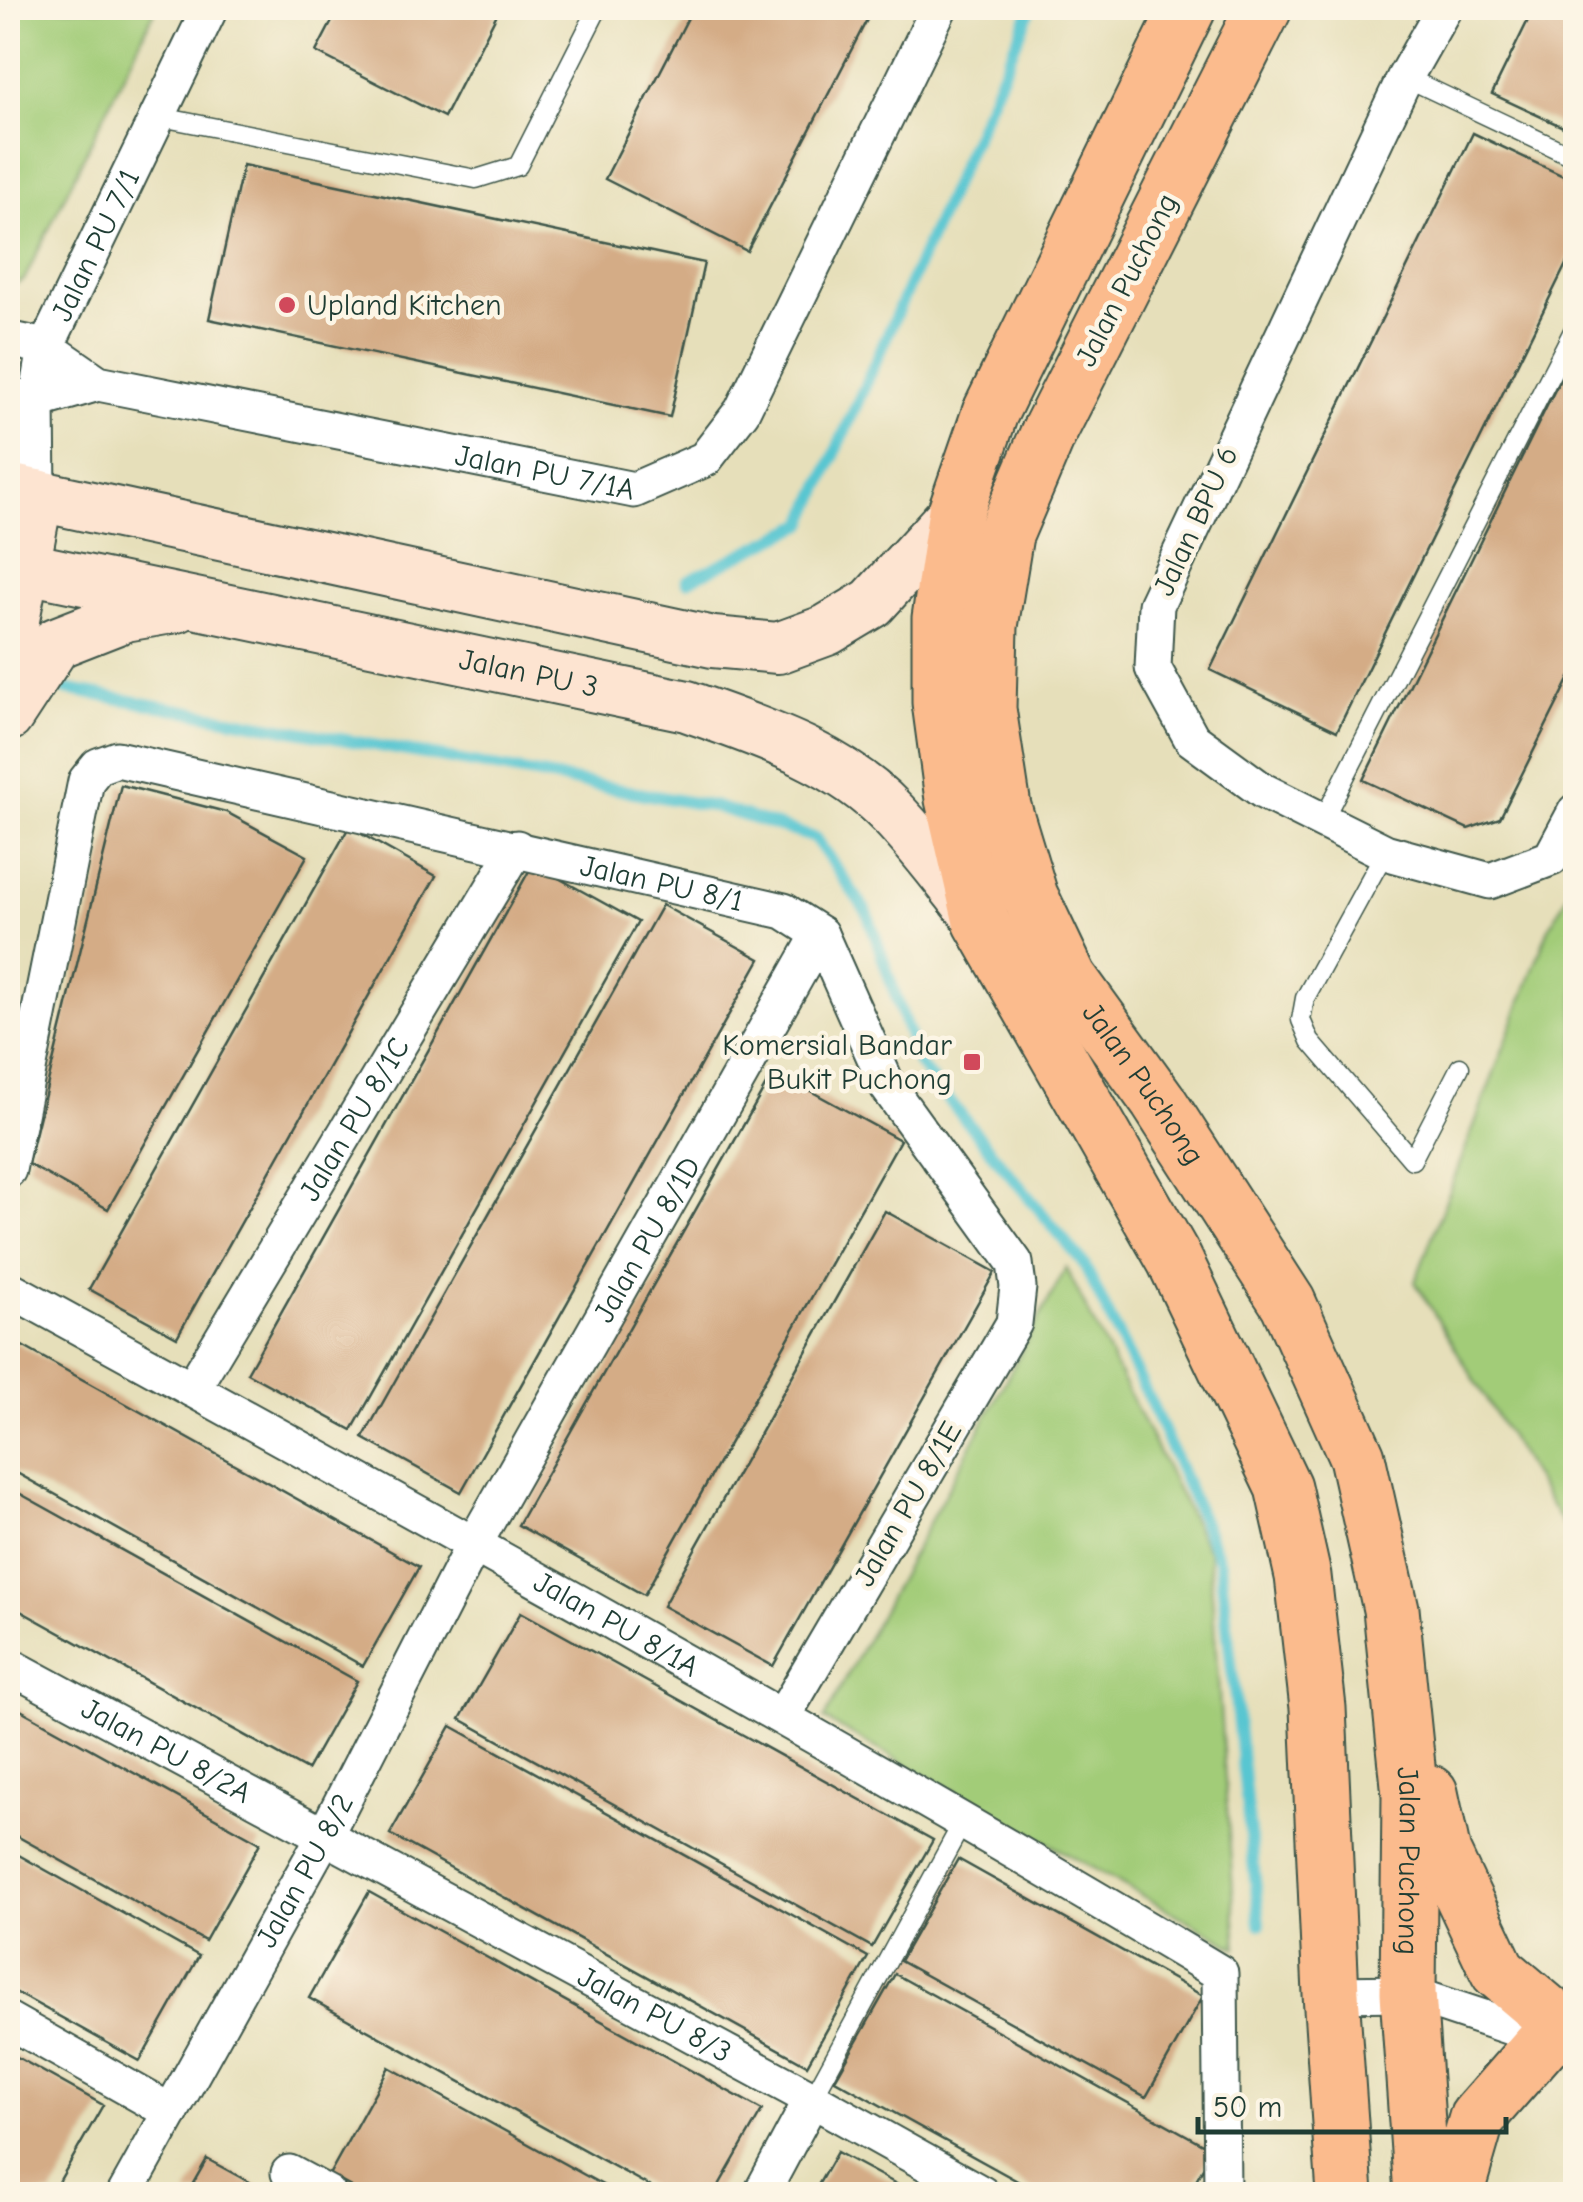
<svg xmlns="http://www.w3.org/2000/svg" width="1583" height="2202" viewBox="0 0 1583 2202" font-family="'Comic Neue',sans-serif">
<rect width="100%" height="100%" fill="#fcf5e5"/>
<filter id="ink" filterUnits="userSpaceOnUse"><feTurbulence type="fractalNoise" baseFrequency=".01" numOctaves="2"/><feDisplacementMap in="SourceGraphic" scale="20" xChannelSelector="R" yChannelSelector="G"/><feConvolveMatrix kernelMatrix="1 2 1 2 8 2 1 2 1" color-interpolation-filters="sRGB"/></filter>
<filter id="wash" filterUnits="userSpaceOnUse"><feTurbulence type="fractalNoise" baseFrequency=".0048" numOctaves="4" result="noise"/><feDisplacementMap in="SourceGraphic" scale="40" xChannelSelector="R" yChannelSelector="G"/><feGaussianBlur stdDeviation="2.25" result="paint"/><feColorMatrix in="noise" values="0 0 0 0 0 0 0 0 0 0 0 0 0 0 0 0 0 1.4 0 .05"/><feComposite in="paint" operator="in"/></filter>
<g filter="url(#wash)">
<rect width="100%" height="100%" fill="#e6dfba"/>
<path fill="#a2cc78" stroke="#608456" stroke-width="2.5" d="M8,8H156L24,280L8,287Z
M1575,881V1545L1415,1282L1548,930Z
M1066,1268L1209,1553L1237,1948L824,1719Z"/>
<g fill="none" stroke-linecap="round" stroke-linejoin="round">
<path stroke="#59c6d1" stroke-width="12" d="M687,581L804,524L1031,8
M65,689L716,807L815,838L867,912L919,1064L1084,1264L1152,1405L1220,1562L1260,1924"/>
</g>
<g id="blocks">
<path fill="#d4ac86" d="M339,8H500L444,117L316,52Z
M693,8H873L747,251L605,179Z
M1534,8H1576V133L1492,94Z
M1473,133L1576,182V244L1337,731L1210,670Z
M243,165L704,263L670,417L209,319Z
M1576,347V666L1500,818L1468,829L1363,780Z
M121,785L226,812L307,856L108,1209L28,1164Z
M349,827L436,876L177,1337L89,1289Z
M533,864L638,922L352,1430L247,1373Z
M662,905L760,959L461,1492L363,1438Z
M774,1071L900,1140L644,1595L518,1525Z
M885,1211L995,1272L773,1666L663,1606Z
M8,1338L419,1567L363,1666L8,1468Z
M8,1487L357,1681L307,1770L8,1604Z
M521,1612L933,1840L872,1947L460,1719Z
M8,1703L260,1843L205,1941L8,1831Z
M451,1726L868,1957L807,2065L390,1834Z
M8,1849L199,1956L140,2061L8,1988Z
M958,1859L1203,1996L1146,2097L900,1961Z
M369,1892L762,2110L714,2194H664L309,1998Z
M895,1974L1213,2150L1188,2194H1041L835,2080Z
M8,2052L103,2105L52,2194H8Z
M389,2067L619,2194H364L329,2175Z
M837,2152L915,2194H813Z
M207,2159L271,2194H187Z"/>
</g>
</g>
<g filter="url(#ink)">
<use href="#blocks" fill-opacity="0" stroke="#3d5548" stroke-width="2.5"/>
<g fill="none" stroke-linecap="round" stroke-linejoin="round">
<g stroke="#3d5548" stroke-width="21">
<path id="lane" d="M1405,77L1576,158
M156,116L476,179L518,166L598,8
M1322,822L1576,325
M1385,852L1305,998L1301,1020L1310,1041L1412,1160L1460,1067
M812,2099L964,1820"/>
</g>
<g stroke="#3d5548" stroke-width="39">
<g id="street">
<path d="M1444,8L1405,77L1156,605L1153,668L1192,739L1263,791L1385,852L1490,881L1551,858L1576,811"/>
<path id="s1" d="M8,339L46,347L98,383L634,490L705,459L742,411L939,8"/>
<path d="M8,395L37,401L98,383"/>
<path id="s2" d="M38,495L37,401L46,347L210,8"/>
<path id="s3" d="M8,1170L86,781L98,766L117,759L784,911L820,934L888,1087L1015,1263L1018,1287L1014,1323L783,1716"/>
<path id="s4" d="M8,1288C415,1511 822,1734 1220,1973L1222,2194"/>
<path id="s5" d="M192,1389L517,848"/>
<path id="s6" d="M8,1665L812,2099L982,2194"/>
<path d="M1331,1994L1408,1993L1562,2044"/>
<path d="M8,2020L171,2112"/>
<path d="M289,2173L328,2194"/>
<path id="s7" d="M125,2194L325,1835L474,1544L820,934"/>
<path d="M761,2194L812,2099"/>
</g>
</g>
<g stroke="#3d5548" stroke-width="54">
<g id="secondary">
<path d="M8,489L713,642L778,648L827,630L872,603L956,511"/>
<path id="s8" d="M8,564L687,706C759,732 838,756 892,813C924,846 952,885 981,921"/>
<path d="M8,651L38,495"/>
<path d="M8,716L56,643L125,616L177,607"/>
</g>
</g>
<g stroke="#3d5548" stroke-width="59">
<g id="primary">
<path d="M1188,8L990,413L956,511L940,618V702L953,799L981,921L1174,1259L1283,1487L1303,1576L1318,1708L1331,1994L1345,2194"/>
<path id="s9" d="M1264,8L1048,434L1005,535L990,626L988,709L1003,807L1030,896L1069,978L1158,1101L1288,1303L1357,1457L1391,1609L1410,1795L1408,1993L1422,2194"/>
<path d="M1430,1793L1443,1854L1498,1971L1576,2037"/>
<path d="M1455,2194L1477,2118L1546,2039"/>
</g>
</g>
<use href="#lane" stroke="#fff" stroke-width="18"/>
<use href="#street" stroke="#fff" stroke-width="35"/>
<use href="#secondary" stroke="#fde4d1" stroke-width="50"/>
<use href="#primary" stroke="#fbbb8d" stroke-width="55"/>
</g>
</g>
<g fill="#d1495b" stroke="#fcf5e5" stroke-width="4">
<circle cx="287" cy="305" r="10"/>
<rect x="962" y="1052" width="20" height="20" rx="5"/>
</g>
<g text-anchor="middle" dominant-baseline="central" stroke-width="9" stroke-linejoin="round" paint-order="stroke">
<g font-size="30" fill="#1f3d34" stroke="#fcf5e5">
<text stroke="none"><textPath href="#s2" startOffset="262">Jalan PU 7/1</textPath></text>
<text transform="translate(1127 280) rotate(-63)">Jalan Puchong</text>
<text stroke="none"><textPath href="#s1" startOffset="558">Jalan PU 7/1A</textPath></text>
<text transform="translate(1196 521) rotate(-65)">Jalan BPU 6</text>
<text stroke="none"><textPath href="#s8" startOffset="532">Jalan PU 3</textPath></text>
<text stroke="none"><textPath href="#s3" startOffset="995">Jalan PU 8/1</textPath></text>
<text stroke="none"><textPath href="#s9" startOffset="1175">Jalan Puchong</textPath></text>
<text stroke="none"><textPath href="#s5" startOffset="315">Jalan PU 8/1C</textPath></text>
<text stroke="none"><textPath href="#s7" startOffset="1088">Jalan PU 8/1D</textPath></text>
<text transform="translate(908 1504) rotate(-60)">Jalan PU 8/1E</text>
<text stroke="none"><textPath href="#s4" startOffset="695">Jalan PU 8/1A</textPath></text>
<text stroke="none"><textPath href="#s6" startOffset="180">Jalan PU 8/2A</textPath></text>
<text stroke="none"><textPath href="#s9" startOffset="2015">Jalan Puchong</textPath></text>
<text stroke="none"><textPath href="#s7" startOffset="370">Jalan PU 8/2</textPath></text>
<text stroke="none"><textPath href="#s6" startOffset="735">Jalan PU 8/3</textPath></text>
</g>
<g font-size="30" fill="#1f3d34" stroke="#fcf5e5" text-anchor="start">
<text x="307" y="305">Upland Kitchen</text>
<text x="952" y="1045" text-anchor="end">Komersial Bandar<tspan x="952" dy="34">Bukit Puchong</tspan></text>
</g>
</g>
<rect width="1583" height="2202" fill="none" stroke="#fcf5e5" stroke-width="40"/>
<path d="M1198 2117v15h308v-15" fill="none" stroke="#1f3d34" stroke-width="5"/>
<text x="1213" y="2117" font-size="30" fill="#1f3d34" stroke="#fcf5e5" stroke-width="8" paint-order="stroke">50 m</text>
</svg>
